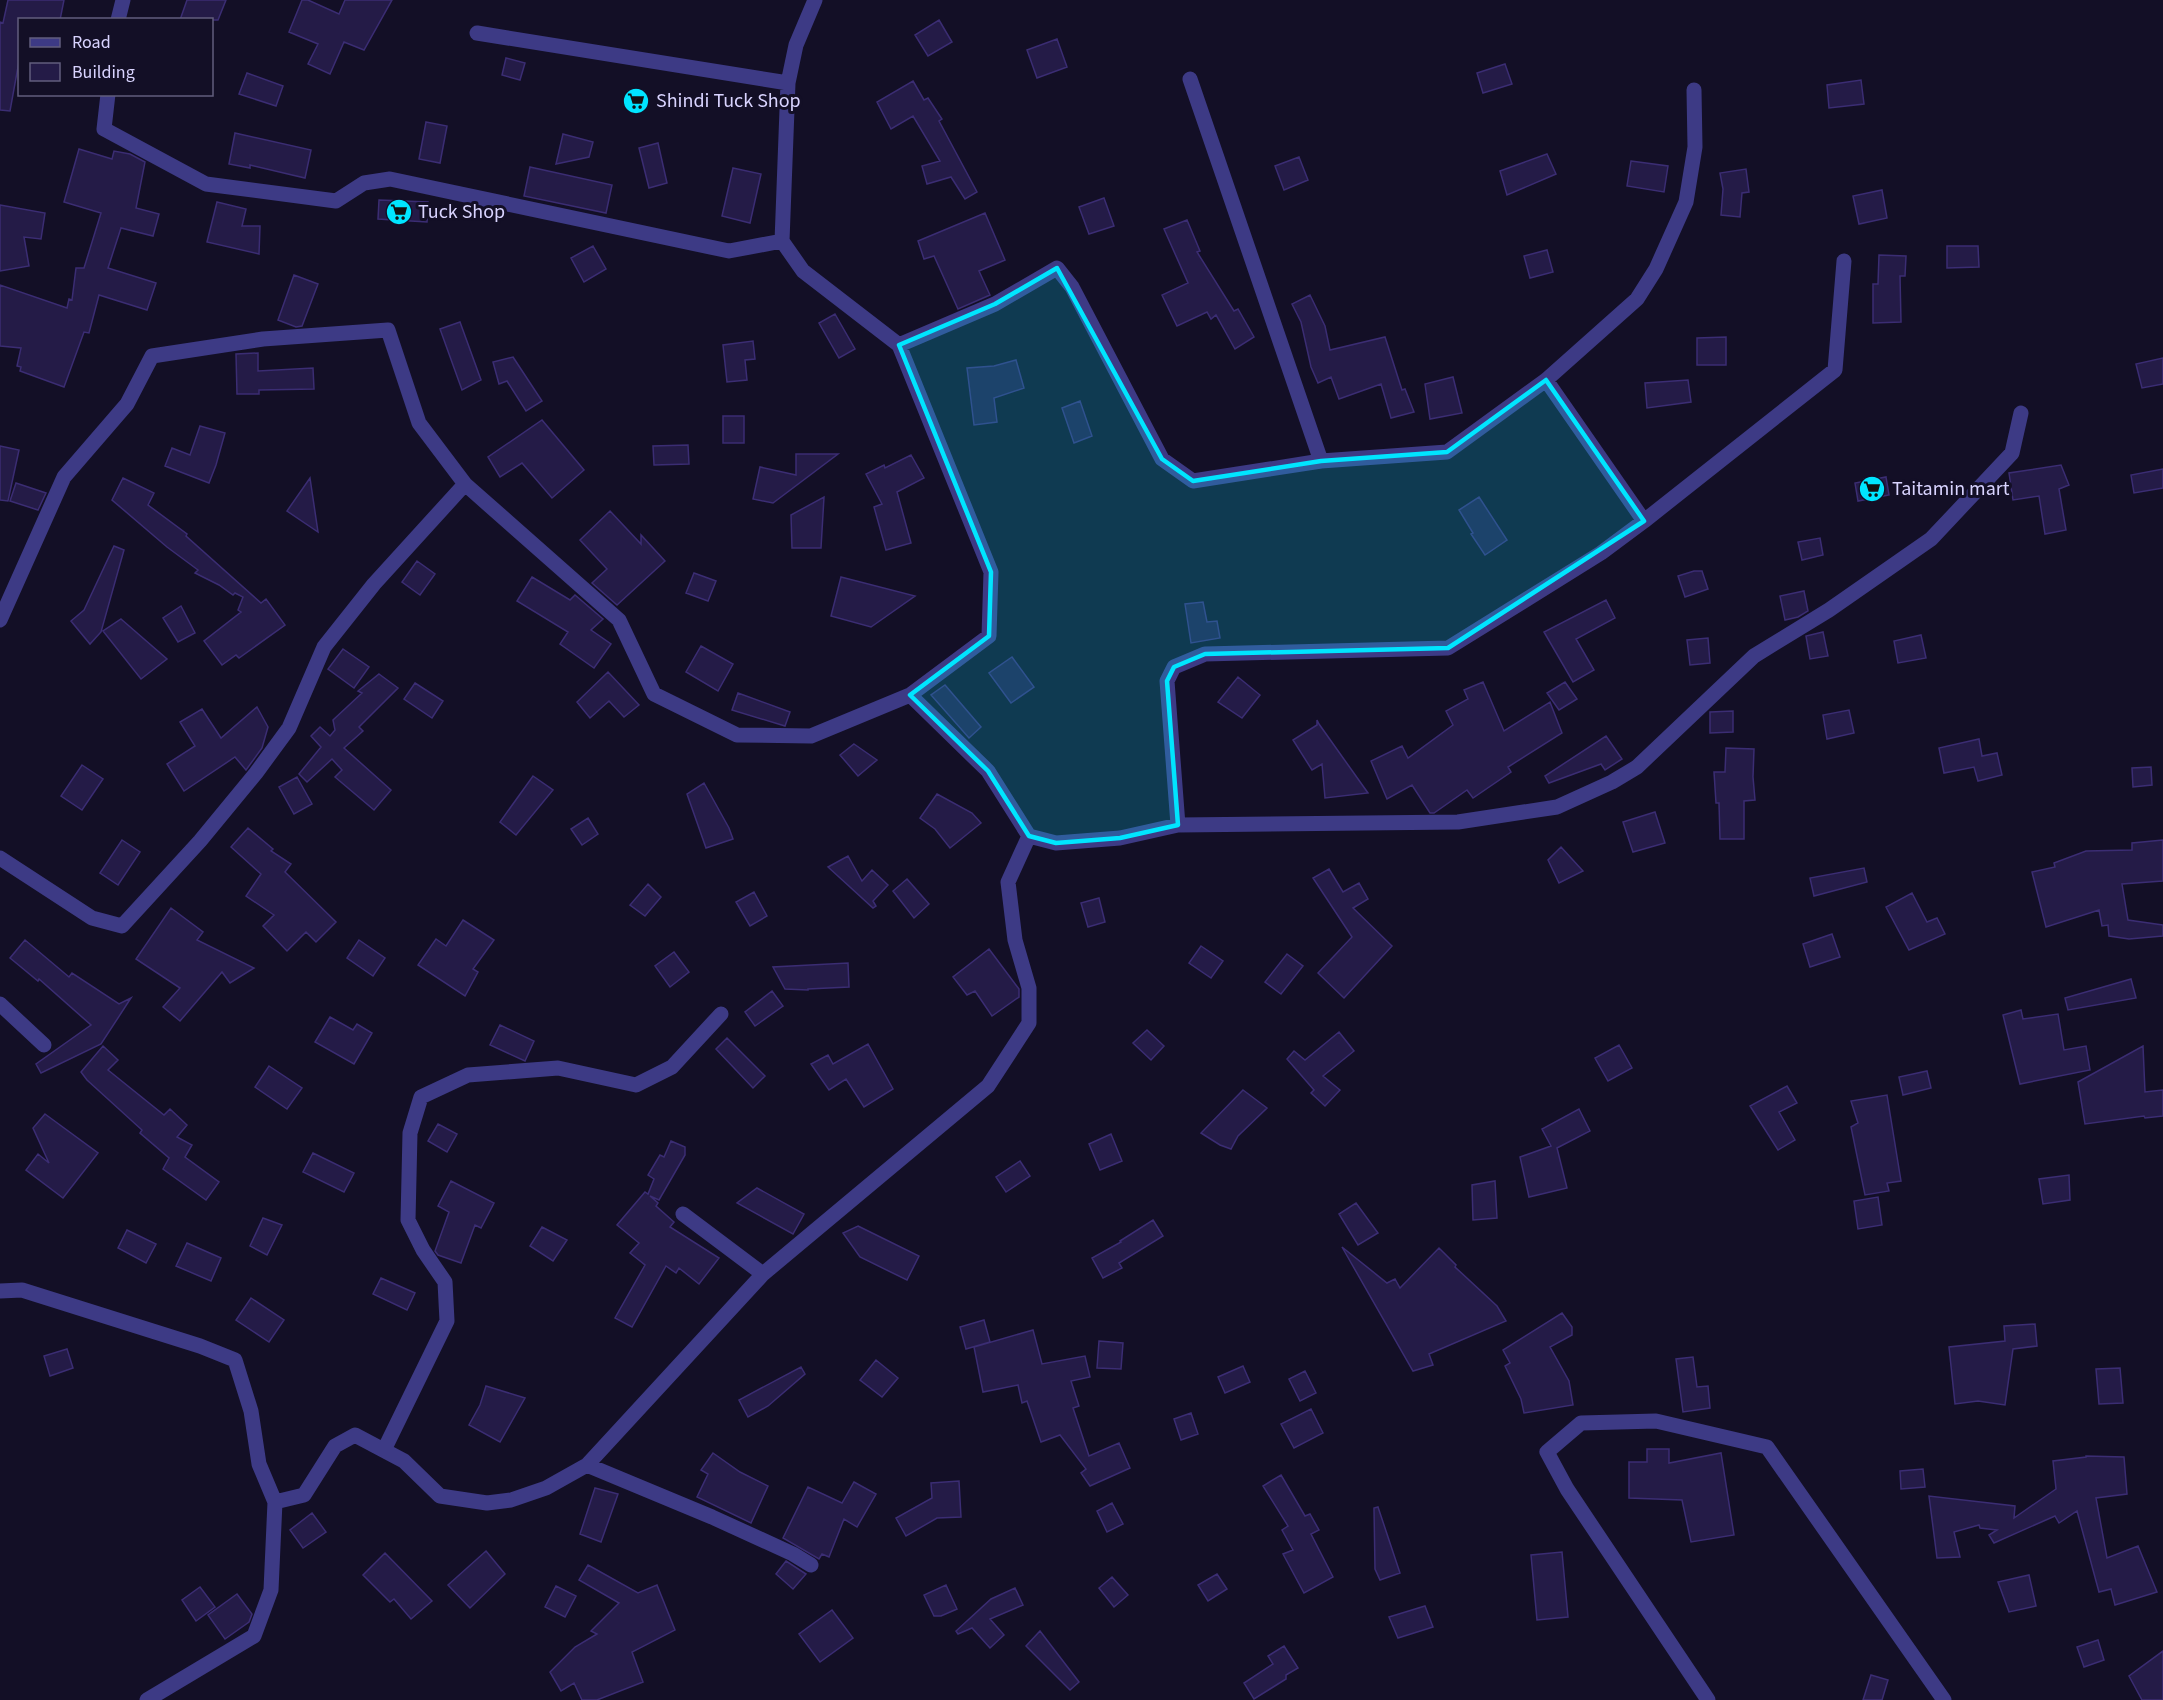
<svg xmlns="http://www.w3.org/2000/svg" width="2163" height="1700" viewBox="0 0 2163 1700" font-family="'Source Sans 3',sans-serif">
<rect width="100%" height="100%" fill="#130f26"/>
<path fill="#241b47" stroke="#3b2d73" stroke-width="1.5" d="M8,0H64L60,20H20V56L10,111L0,110V22L3,23Z
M187,0H226L218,20H180Z
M302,0H308L339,14L345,0H392L364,50L344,42L330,74L308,64L318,44L289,32Z
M939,20L952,42L928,56L915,35Z
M1057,39L1067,67L1037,78L1027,50Z
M506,58L525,63L520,80L502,75Z
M1505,64L1512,84L1483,93L1477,73Z
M247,73L283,86L276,106L239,94Z
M1861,80L1864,104L1829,108L1827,85Z
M913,81L924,100L928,98L942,119L939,121L977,192L965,199L951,177L927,184L922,166L940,161L913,116L891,129L877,102Z
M426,122L447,126L440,163L419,159Z
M235,133L311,150L305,178L250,165V168L229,164Z
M563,134L593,142L589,157L556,164Z
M658,143L667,183L649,188L639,148Z
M79,149L112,159L114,151L130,154L145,162L136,208L159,214L153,236L121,228L108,268L156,283L147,310L99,295L89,333L84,332L64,387L20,371L21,367L17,366L21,348L0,346V285L67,308L69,299L72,300L76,268H84L101,213L64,202Z
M1547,154L1556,174L1507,195L1500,171Z
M1299,157L1308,180L1284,190L1275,166Z
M1631,161L1668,166L1664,192L1627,186Z
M530,167L612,185L606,213L524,196Z
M733,168L761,174L750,223L722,216Z
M1746,169L1749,192L1742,193L1740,217L1721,215L1723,189L1720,173Z
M1882,190L1887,218L1859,224L1853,196Z
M1104,198L1114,226L1089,234L1079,207Z
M379,200L428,202L427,222L378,219Z
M217,202L246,209L242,226H260L259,254L207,242Z
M0,205L45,213L41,239L24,237L29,266L0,271Z
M985,213L1005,260L979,271L990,295L958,309L934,256L924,259L918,241Z
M1187,220L1200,251L1197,252L1234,311L1238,309L1254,337L1235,349L1216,315L1211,319L1207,312L1177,326L1162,295L1188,283L1164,229Z
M593,246L606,269L584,282L571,258Z
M1947,246H1978L1979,267L1947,268Z
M1547,250L1553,272L1530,278L1524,256Z
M1879,255L1906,256L1905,276H1900L1901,322L1873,323V284H1878Z
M294,275L318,284L302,326L296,327L278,320Z
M1310,295L1325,326L1330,350L1385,337L1402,390L1405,389L1414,412L1391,418L1381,384L1339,399L1331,377L1318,383L1311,367L1301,322L1292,304Z
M835,314L855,349L839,358L819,323Z
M460,322L481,380L462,390L440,329Z
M1726,337V365H1697V338Z
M753,341L755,359L745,360L747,380L727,382L723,345Z
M258,353V371L313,368L314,389L259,390V394H237L236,354Z
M513,357L542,401L526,411L507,381L499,384L493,362Z
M2163,358V384L2142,388L2136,364Z
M1016,360L1024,388L994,398L997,422L974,425L967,368L994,366Z
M1453,377L1462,413L1430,419L1425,384Z
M1688,380L1691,402L1647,408L1645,383Z
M1080,401L1092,436L1074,443L1062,408Z
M723,416H744V443H723Z
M542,420L584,470L552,498L522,463L500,477L488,457Z
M200,426L225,433L216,465L209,483L165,466L172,448L190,455Z
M688,445L689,464L654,465L653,446Z
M0,446L19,450L8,501L0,500Z
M796,454H838L773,503L753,499L760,467L796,475Z
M911,455L924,478L897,492L911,543L886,550L874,507L882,504L866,474L884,465L885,468Z
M2061,465L2069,485L2059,489L2066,530L2045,534L2039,496L2013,500L2009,473Z
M2163,469V488L2134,493L2131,475Z
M1886,477L1889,495L1858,501L1855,483Z
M123,478L154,493L148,505L187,534L186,536L261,603L266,599L285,625L239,658L236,655L222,665L204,641L241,612L238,610L243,597L235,593L233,595L219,585L195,573L198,570L167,547L112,500Z
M310,478L318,532L287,511Z
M16,483L46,493L38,510L10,501Z
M824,497L821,548H792L791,515Z
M1479,497L1507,540L1485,555L1471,534L1473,533L1459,510Z
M610,511L641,544V535L665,561L617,605L592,583L607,569L580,540Z
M1820,538L1823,555L1802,560L1798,542Z
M114,546L124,550L101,632L90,644L71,621L84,610Z
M417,561L435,574L420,595L402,582Z
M1694,571H1702L1708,589L1685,597L1678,576Z
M694,573L716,581L708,601L686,593Z
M532,577L570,600L575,595L603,619L591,630L611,644L594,668L560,644L568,632L517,601Z
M841,577L915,596L871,627L831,616Z
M1804,591L1808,611L1798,617L1785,620L1780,596Z
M1606,600L1615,618L1576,639L1594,670L1573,682L1544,632Z
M1203,602L1207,622L1217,621L1220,638L1191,643L1185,604Z
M181,606L195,633L178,642L163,618Z
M121,619L167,659L141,679L103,631Z
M1823,632L1828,656L1810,659L1806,636Z
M1921,635L1926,658L1898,663L1894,641Z
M1708,638L1710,663L1690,665L1687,640Z
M701,646L733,664L718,691L686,672Z
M343,649L369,667L354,688L328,669Z
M1012,657L1034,687L1011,703L989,673Z
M608,672L639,705L624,717L609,701L590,718L577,702Z
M379,674L398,688L359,727L363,731L344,748L391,790L374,810L335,777L342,770L332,759L307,782L299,774L321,747L311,736L320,727L330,736L335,730L333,720L362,693L358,691Z
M1238,677L1260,695L1242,718L1218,702Z
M1483,682L1504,731L1550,702L1562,733L1508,767L1511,772L1473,798L1467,790L1434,813H1430L1412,785L1387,799L1371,761L1402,746L1408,758L1453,725L1446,711L1468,699L1464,690Z
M1565,682L1577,699L1559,710L1547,693Z
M415,683L443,701L432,718L404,699Z
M945,685L981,727L969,738L931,695Z
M738,693L790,712L785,726L732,710Z
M257,707L268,727L262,748L246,770L235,757L184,791L167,764L195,746L180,722L202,709L221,738Z
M1849,710L1854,733L1827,739L1823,715Z
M1733,711V732L1710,733V712Z
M1317,720L1319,724L1368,793L1325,798L1322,764L1312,770L1293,740L1317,725Z
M1606,736L1622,759L1605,770L1601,764L1549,783L1545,776Z
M1979,739L1982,756L1997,753L2002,775L1978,781L1974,767L1944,773L1939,748Z
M854,744L877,760L858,776L840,755Z
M1726,748L1754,749L1753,777L1755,800L1744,801V839H1720L1719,803H1716L1714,772H1725Z
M82,765L103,779L82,810L61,796Z
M2151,767L2152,785L2133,787L2132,768Z
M533,776L553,790L516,835L500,822Z
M297,777L312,804L294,814L279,787Z
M704,783L729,828L733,839L706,848L687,794Z
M937,794L972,813L981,823L950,848L935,829L920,818Z
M1655,812L1665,843L1633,852L1623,822Z
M588,818L598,834L582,845L571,829Z
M248,828L273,849L271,851L291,864L285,872L336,922L316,942L306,932L287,951L263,926L274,915L246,896L261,874L231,847Z
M122,840L140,852L118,885L100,873Z
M2163,840V881L2122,884L2128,920L2163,925V936L2129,939L2109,936L2108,925L2102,926L2099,910L2046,927L2032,872L2055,867L2054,863L2086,851L2132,850V843Z
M1561,847L1583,871L1559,883L1548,860Z
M848,856L862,881L872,870L888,885L873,901L876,906L873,908L828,867Z
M1864,868L1867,882L1814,896L1810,878Z
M1329,869L1343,892L1359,883L1368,899L1353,908L1392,946L1344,998L1318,973L1352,937L1313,878Z
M907,879L929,904L914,918L893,891Z
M648,884L661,897L645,916L630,905Z
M754,892L767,916L750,926L736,902Z
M1912,893L1927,922L1937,918L1945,934L1909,950L1886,907Z
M1099,898L1105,922L1088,927L1081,903Z
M171,908L203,932L197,940L254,968L230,983L222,972L180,1021L163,1007L180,988L136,959Z
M463,920L494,940L473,969L478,972L465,996L418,965L436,939L446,946Z
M1832,934L1840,957L1810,967L1803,944Z
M25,940L69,977L72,973L119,1004L131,998L101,1044L41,1073L36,1064L91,1025L39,979L38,981L10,958Z
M359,940L385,958L373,976L347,958Z
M1201,946L1223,961L1211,978L1189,963Z
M989,949L1019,989V997L992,1016L975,991L967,995L953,977Z
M674,952L689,972L670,987L655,966Z
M1287,954L1303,966L1281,994L1265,982Z
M848,963L849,987L808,989V990L785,989L773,967Z
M2131,979L2136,998L2068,1010L2065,998Z
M772,991L783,1006L755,1026L745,1012Z
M2021,1010L2023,1019L2058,1014L2064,1050L2086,1046L2090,1070L2020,1084L2003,1015Z
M330,1017L353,1030L357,1024L372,1033L354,1064L315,1042Z
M500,1025L534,1041L525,1061L490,1045Z
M1147,1030L1164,1046L1151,1060L1133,1043Z
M1339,1032L1354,1051L1323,1076L1340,1090L1325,1106L1311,1093L1314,1090L1287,1059L1294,1051L1305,1060Z
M727,1038L765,1076L753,1088L716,1049Z
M868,1044L893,1089L864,1107L846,1079L829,1090L811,1064L828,1055L833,1064Z
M1619,1045L1632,1068L1608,1081L1595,1058Z
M103,1046L118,1060L108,1070L164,1115L170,1109L187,1125L177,1137L192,1145L185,1157L219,1182L206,1200L163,1169L169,1158L140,1133L142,1130L87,1080L81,1072Z
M2143,1046L2145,1092L2163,1090V1116L2145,1118L2144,1116L2085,1124L2078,1082Z
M269,1066L302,1088L287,1109L255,1087Z
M1927,1071L1931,1088L1903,1095L1899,1077Z
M1787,1086L1797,1103L1779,1112L1795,1140L1778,1150L1750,1106Z
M1243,1090L1267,1108L1238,1136L1231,1149L1220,1145L1201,1133Z
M1887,1095L1901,1181L1887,1183L1889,1191L1865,1195L1851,1127L1858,1123L1851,1101Z
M1579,1109L1590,1131L1557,1148L1567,1188L1529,1197L1520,1157L1551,1146L1542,1129Z
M45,1114L98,1153L63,1198L26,1170L38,1154L49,1163L33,1128Z
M438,1124L457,1134L447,1152L428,1141Z
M1111,1134L1122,1161L1100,1170L1089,1144Z
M671,1141L685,1147V1155L659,1200L650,1196L658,1203L656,1206L674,1222L670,1227L719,1258L699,1284L679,1268L676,1273L666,1266L632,1327L615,1318L645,1265L630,1253L639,1243L617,1225L645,1192L648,1194L654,1179L648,1175L660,1155L664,1157Z
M313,1153L354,1173L344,1192L303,1172Z
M1020,1161L1030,1176L1006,1192L996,1177Z
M2069,1175L2070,1200L2043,1204L2039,1179Z
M451,1181L494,1203L481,1228L475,1225L461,1263L438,1255L435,1251L449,1212L438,1206Z
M1495,1181L1497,1218L1473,1220L1472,1185Z
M757,1188L804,1214L793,1234L737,1203Z
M1878,1197L1882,1225L1858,1229L1854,1201Z
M1356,1203L1378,1233L1358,1245L1339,1214Z
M263,1218L282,1225L267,1255L250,1246Z
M1153,1220L1163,1236L1119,1263L1122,1268L1103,1278L1092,1258L1121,1242L1120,1241Z
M858,1226L919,1256L907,1280L860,1257L843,1233Z
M542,1227L567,1240L553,1261L530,1246Z
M127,1230L156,1244L146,1263L118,1248Z
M187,1243L221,1258L211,1281L176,1266Z
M1342,1247L1387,1283L1395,1279L1400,1288L1439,1248L1456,1265L1455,1267L1497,1306L1506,1321L1429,1354L1433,1365L1413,1371Z
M381,1278L415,1293L407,1310L373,1294Z
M251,1298L284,1320L269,1342L236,1320Z
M1562,1313L1572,1327V1335L1550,1347L1569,1381L1573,1405L1524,1413L1521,1399L1505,1366L1510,1363L1503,1350Z
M984,1320L990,1342L966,1349L960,1327Z
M2035,1324L2037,1346L2013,1349L2005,1405L1978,1401L1955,1404L1949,1347L2005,1341L2004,1326Z
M1033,1330L1042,1364L1085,1356L1090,1377L1071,1381L1079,1406L1073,1408L1089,1456L1119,1443L1130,1468L1090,1486L1081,1473L1086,1469L1060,1435L1041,1442L1027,1401L1022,1403L1018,1385L983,1392L974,1347Z
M1099,1341L1123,1343L1121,1369L1097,1368Z
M67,1349L73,1368L50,1376L44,1356Z
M1693,1357L1697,1387L1708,1386L1710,1408L1683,1412L1676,1359Z
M876,1360L898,1378L882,1397L860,1380Z
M1243,1366L1250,1382L1225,1393L1218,1377Z
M801,1367L805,1374L768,1406L748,1417L739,1400Z
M2120,1368L2123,1403L2099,1404L2096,1369Z
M1305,1371L1316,1393L1300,1401L1289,1379Z
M486,1386L525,1398L500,1442L469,1425L480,1405Z
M1311,1409L1323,1433L1294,1448L1281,1424Z
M1191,1413L1198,1434L1181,1440L1174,1419Z
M1647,1449H1669V1463L1721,1453L1734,1535L1691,1542L1682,1500L1629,1498V1462H1647Z
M713,1453L740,1472L768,1486L751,1523L697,1497L708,1474L701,1470Z
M2086,1456L2124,1457L2127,1494L2096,1498L2107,1558L2138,1546L2157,1592L2115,1605L2111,1589L2099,1592L2077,1511L2059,1523L2055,1516L1994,1543L1989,1535L1997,1530L1980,1528L1979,1525L1954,1532L1960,1557L1937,1558L1929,1496L2015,1506L2014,1518L2056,1489L2053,1461L2086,1457Z
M1923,1469L1925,1487L1901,1489L1900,1471Z
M1281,1475L1305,1516L1310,1514L1319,1530L1311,1534L1333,1577L1304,1593L1283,1554L1293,1550L1282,1530L1288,1526L1263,1486Z
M959,1481L961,1517L937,1518L906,1536L896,1518L932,1498L931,1483Z
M854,1482L876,1494L857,1527L844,1519L829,1557L822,1554L819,1559L783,1538L808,1487L842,1503Z
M595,1488L618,1494L601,1542L580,1534Z
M1112,1503L1123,1524L1107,1532L1097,1511Z
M1378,1507L1400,1573L1380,1580L1375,1569L1374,1508Z
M312,1513L326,1532L303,1548L290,1530Z
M486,1551L505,1574L470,1608L448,1585Z
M1562,1552L1568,1617L1537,1620L1531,1555Z
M385,1553L432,1601L411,1619L394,1599L390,1602L363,1575Z
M786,1561L806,1574L793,1589L776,1574Z
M588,1565L638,1593L657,1585L675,1630L632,1652L643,1682L597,1700H582L574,1683L561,1691L550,1672L575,1647L597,1634L591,1631L619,1603L579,1580Z
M1217,1574L1227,1589L1208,1601L1198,1585Z
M2029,1575L2036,1606L2009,1612L1998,1582Z
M1112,1577L1128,1595L1114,1607L1099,1588Z
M946,1585L957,1609L941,1616H934L924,1595Z
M556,1586L576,1596L565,1617L545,1607Z
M200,1587L215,1607L196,1621L182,1600Z
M1015,1588L1023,1605L990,1619L1004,1635L990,1648L972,1628L958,1634L956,1631L991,1599Z
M237,1594L252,1614L249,1622L225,1639L208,1615Z
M1425,1606L1433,1627L1398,1638L1389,1617Z
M832,1610L853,1638L820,1662L799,1634Z
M1040,1631L1079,1682L1070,1690L1026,1646Z
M2098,1640L2104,1660L2084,1667L2077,1647Z
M1284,1646L1298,1668L1286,1675V1679L1254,1699L1244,1683L1273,1664L1268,1656Z
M2163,1651V1700H2142L2129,1676Z
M1871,1675L1888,1680L1882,1700H1863Z"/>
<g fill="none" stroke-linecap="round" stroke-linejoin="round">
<path stroke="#3d3a85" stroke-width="15" d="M118,20L123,0
M477,33L788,83
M1190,79L1321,461
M108,94L104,129L206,184L336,201L364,183L390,179L729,251L782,241
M899,345L995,304L1057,268L1072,287L1162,459L1193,481L1321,461L1447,452L1546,380L1637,299L1656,269L1686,202L1695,147L1694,90
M1546,380L1644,521
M0,620L64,477L127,404L152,356L263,339L388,330L419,423L465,484L619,620L654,694L737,735L811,736L910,695L989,636L991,572L899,345L803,271L782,241L788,83L796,45L815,0
M910,695L988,771L1029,836L1056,843L1120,838L1178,825L1458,822L1557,807L1612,782L1637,767L1754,656L1829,610L1931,539L2012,453L2021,413
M1178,825L1167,681L1174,667L1205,654L1448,648L1601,553L1644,521L1835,370L1844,261
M0,858L92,918L122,926L200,841L256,773L289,728L324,647L374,584L465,484
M0,1004L44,1045
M683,1214L763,1274
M0,1291L22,1290L200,1346L235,1360L251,1411L259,1464L275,1502L271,1590L254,1636L147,1700
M384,1450L447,1321L445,1282L423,1250L408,1220L410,1133L421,1097L468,1075L558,1068L636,1085L672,1067L721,1014
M587,1465L712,1517L793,1554L811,1565
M275,1502L304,1495L335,1446L355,1435L404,1461L440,1496L487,1503L511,1500L546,1488L587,1465L763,1274L988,1086L1029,1023V988L1015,940L1008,882L1029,836
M1708,1700L1567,1489L1547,1452L1581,1423L1656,1421L1767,1447L1944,1700"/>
</g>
<path fill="#00e5ff" fill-opacity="0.2" stroke="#00e5ff" stroke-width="4.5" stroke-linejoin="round" d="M1057,268L1162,459L1193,481L1321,461L1447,452L1546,380L1644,521L1448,648L1205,654L1174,667L1167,681L1178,825L1120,838L1056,843L1029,836L988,771L910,695L989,636L991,572L899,345L995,304Z"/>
<defs>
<g id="supermarket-disc" transform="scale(1.35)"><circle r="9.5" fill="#00e5ff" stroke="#130f26"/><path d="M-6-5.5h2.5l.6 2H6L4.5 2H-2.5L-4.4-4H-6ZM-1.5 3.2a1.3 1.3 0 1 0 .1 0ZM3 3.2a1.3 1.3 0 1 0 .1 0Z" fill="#111"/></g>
</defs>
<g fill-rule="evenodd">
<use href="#supermarket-disc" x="636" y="101"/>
<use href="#supermarket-disc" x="399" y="212"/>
<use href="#supermarket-disc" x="1872" y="489"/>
</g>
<g text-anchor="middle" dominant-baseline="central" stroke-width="6" stroke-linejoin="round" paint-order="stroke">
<g font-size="20" fill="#d9d4ff" stroke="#130f26" text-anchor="start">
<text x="656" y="101">Shindi Tuck Shop</text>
<text x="418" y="212">Tuck Shop</text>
<text x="1892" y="489">Taitamin mart</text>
</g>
</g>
<rect x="18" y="18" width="195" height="78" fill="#130f26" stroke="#625e7d" stroke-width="1.5"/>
<rect x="30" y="38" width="30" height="9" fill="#3d3a85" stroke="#625e7d" stroke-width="1.5"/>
<text x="72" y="48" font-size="18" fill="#d9d4ff">Road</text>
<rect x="30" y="63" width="30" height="18" fill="#241b47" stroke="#625e7d" stroke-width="1.5"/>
<text x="72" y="78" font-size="18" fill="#d9d4ff">Building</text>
</svg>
